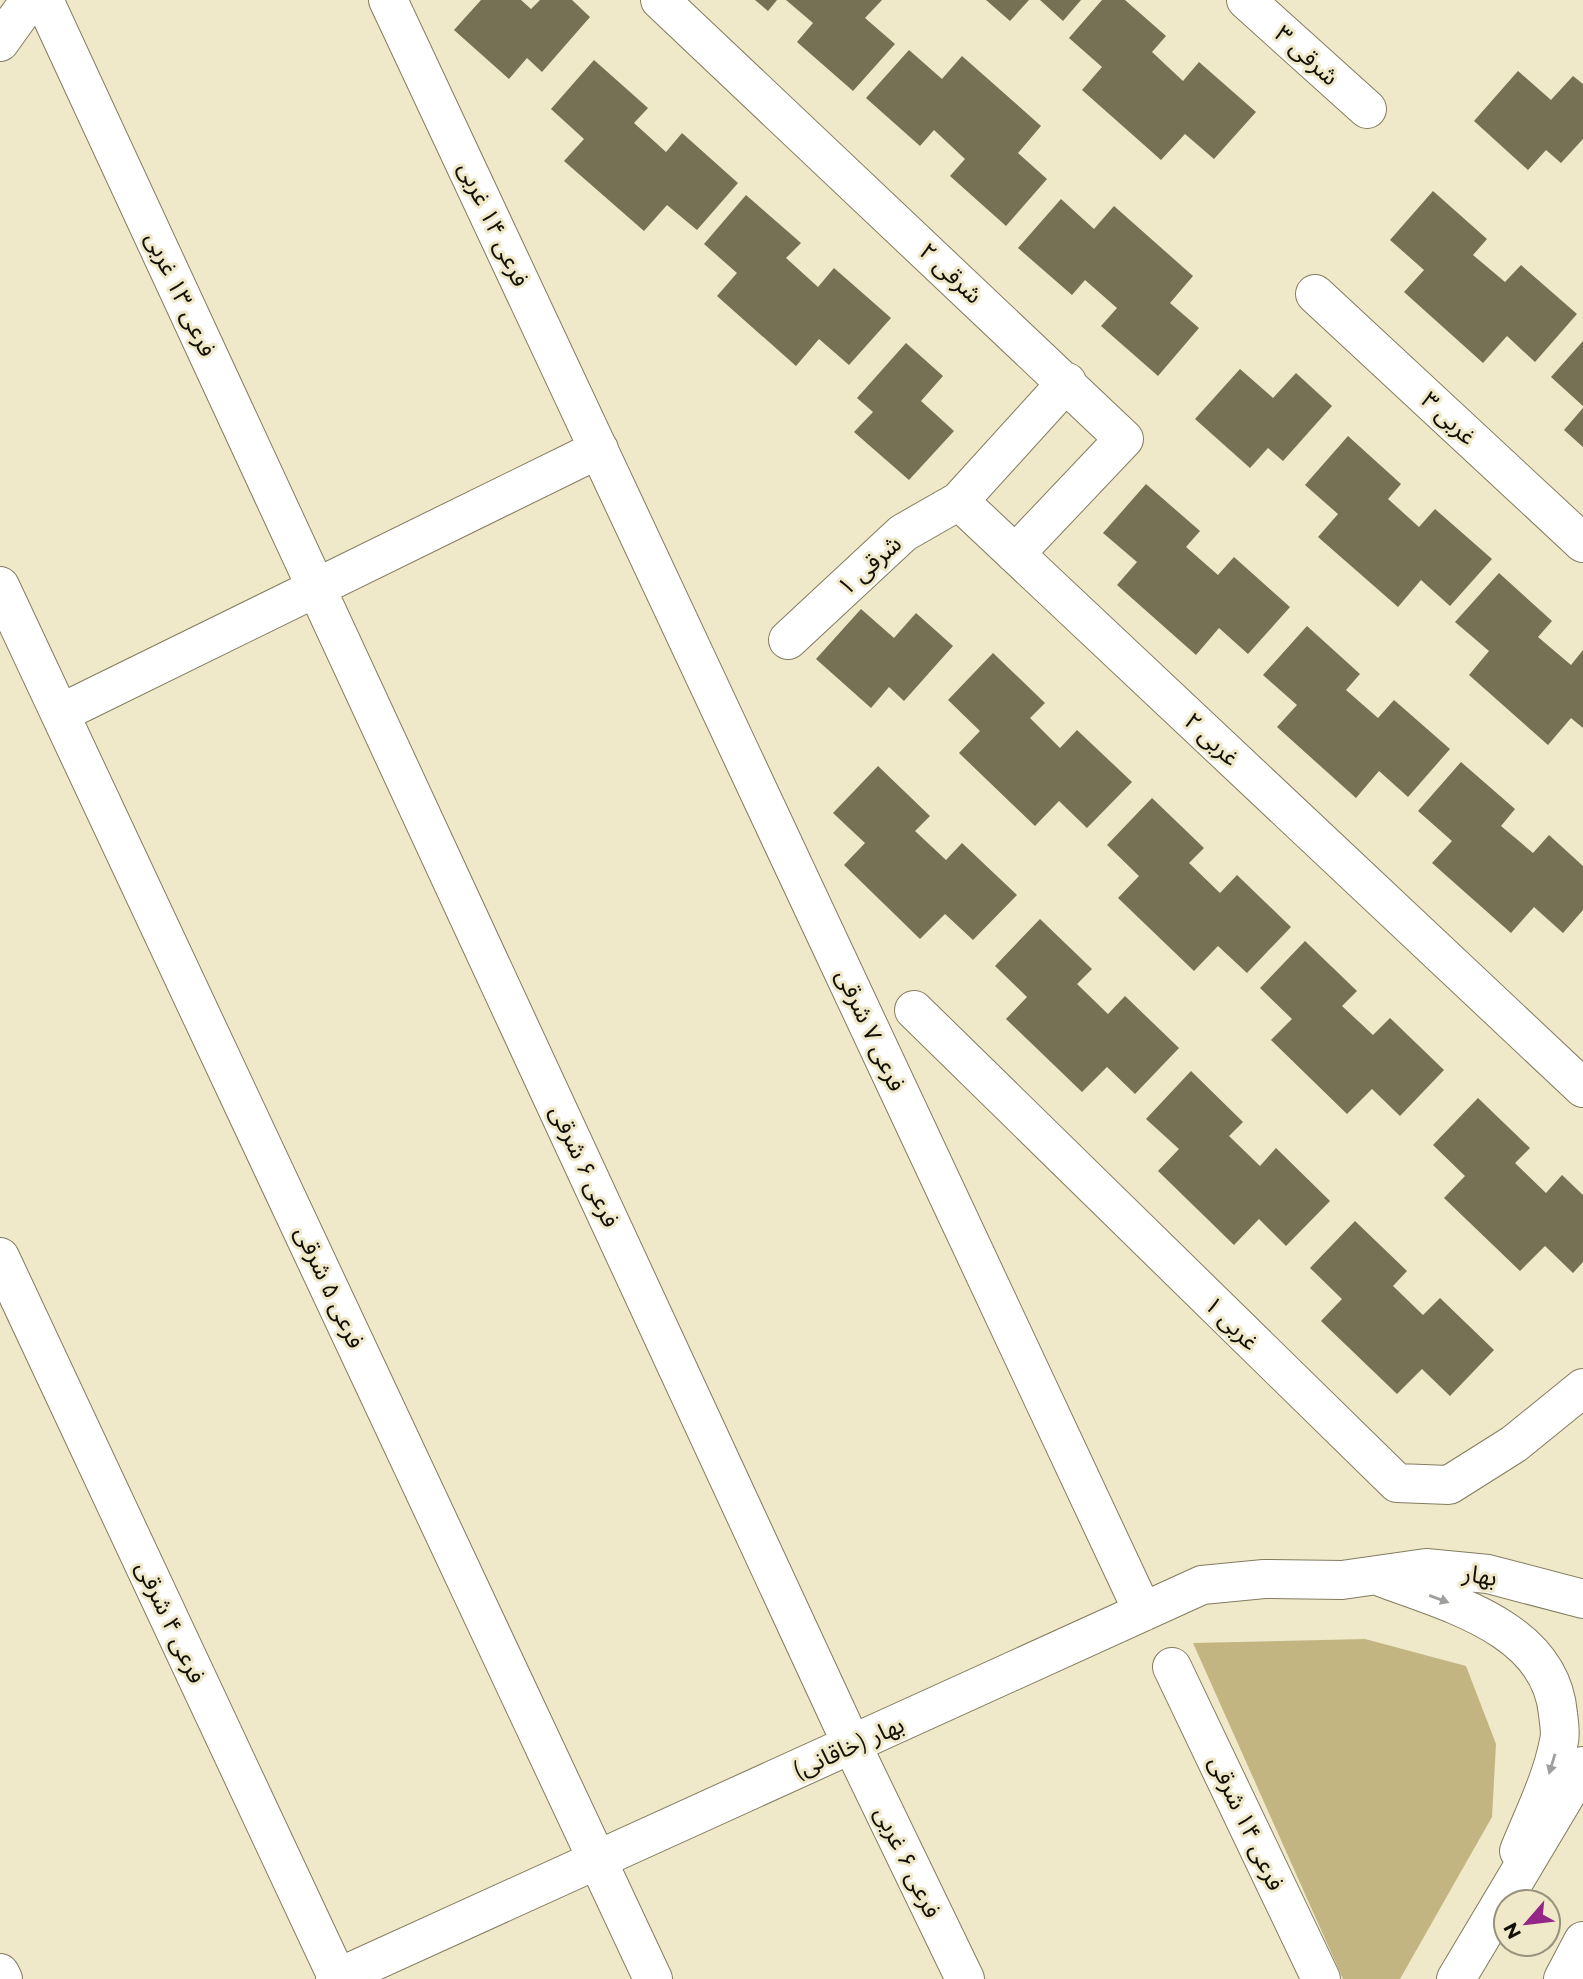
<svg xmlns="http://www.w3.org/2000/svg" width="1583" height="1979" viewBox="0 0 1583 1979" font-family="Montserrat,'Noto Sans Arabic',sans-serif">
<rect width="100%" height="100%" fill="#efe8c9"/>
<path fill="#c2b581" d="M1365,1639L1466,1666L1496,1744L1492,1817L1400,1979H1343L1193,1643Z"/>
<path fill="#767054" d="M481,0H521L531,9L540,0H572L590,17L542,72L527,58L509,79L454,30Z
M755,0H777L768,11Z
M786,0H882L865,18L895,44L853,91L797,42L813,23Z
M986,0H1029L1010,21Z
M1040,0H1081L1063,21Z
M1102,0H1125L1166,36L1152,52L1183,81L1199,62L1256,112L1214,159L1185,134L1161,160L1082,90L1102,67L1069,38Z
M909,50L942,79L962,56L1041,126L1018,153L1047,179L1006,226L950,176L965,159L934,130L920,146L866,98Z
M594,60L648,108L634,123L666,152L682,133L738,183L697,230L667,205L644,231L564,161L584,139L551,109Z
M1518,71L1551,100L1573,76L1583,84V139L1561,163L1546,150L1528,170L1474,121Z
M1433,191L1487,239L1473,255L1505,282L1521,265L1577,314L1535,362L1507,336L1483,363L1404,292L1424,270L1390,240Z
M746,195L801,243L786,258L818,287L834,268L891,318L849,365L819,339L796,366L717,296L737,273L704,244Z
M1061,199L1094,229L1114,206L1193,276L1170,303L1199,328L1158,376L1101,326L1117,308L1085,280L1072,295L1018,248Z
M1583,341V406L1551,377Z
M906,343L943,376L921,401L954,431L909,480L854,432L873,412L857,398Z
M1240,369L1273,398L1296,373L1332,406L1283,461L1268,448L1250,468L1195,419Z
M1583,408V447L1564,430Z
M1348,436L1401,484L1388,499L1419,527L1435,509L1492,559L1450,606L1421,580L1398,607L1318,537L1338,514L1305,485Z
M1146,484L1200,531L1186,547L1218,575L1234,557L1290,607L1248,654L1219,628L1196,655L1117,585L1137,562L1103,533Z
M1499,573L1552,621L1538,637L1571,665L1583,650V728L1571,718L1548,745L1469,675L1489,651L1455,622Z
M861,609L894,638L916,613L953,646L904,701L889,687L871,708L816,659Z
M1307,626L1360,674L1346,690L1378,718L1394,700L1450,749L1408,797L1379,771L1356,798L1277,727L1297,705L1263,675Z
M993,653L1045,703L1030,718L1060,748L1077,730L1132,782L1087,828L1059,801L1035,826L959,753L980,731L948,700Z
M1461,762L1515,809L1501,826L1533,853L1549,835L1583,866V910L1563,933L1534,907L1511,933L1432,863L1452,841L1418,811Z
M878,766L930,816L915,831L946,860L962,843L1017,895L973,940L945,914L920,939L844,865L865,843L833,813Z
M1152,798L1204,848L1189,863L1220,893L1237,875L1291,927L1247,973L1218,946L1194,971L1118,898L1139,876L1107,845Z
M1040,919L1092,969L1077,984L1108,1014L1125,996L1179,1048L1135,1094L1107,1067L1082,1092L1006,1019L1027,997L995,966Z
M1305,941L1357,991L1342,1006L1373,1035L1390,1018L1444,1070L1400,1116L1372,1089L1347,1114L1271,1040L1292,1019L1260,988Z
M1191,1071L1243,1122L1229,1136L1260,1166L1276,1148L1330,1201L1286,1246L1259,1219L1234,1245L1158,1171L1179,1149L1146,1119Z
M1478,1098L1530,1148L1515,1163L1546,1193L1562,1175L1583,1195V1262L1573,1273L1545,1246L1520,1271L1444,1198L1465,1176L1433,1145Z
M1355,1221L1407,1271L1393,1286L1423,1315L1440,1298L1494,1350L1450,1396L1422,1369L1397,1394L1321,1321L1342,1299L1310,1268Z"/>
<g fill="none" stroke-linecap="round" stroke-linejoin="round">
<g stroke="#837c60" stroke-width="40">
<path id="minor" d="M44,0L852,1745L965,1979
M388,0L1143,1612
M660,0L1124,439L1015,554
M1246,0L1367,109
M1315,294L1583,543
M1067,382L959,501L1583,1088
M0,586L653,1979
M788,640L903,533L959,501
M61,713L599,449
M914,1010L1397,1483L1449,1485L1514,1444L1583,1388
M0,1257L338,1979
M1383,1578C1450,1603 1551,1629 1558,1714C1559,1723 1561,1733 1559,1741C1552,1779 1533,1816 1519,1851
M1172,1667L1321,1979
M0,1973L3,1979
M335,1979L1202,1585L1264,1579L1342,1580L1426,1568L1488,1574L1583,1599"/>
</g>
<g stroke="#837c60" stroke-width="40">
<path id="major" d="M0,42L30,0
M1456,1979L1583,1766
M1563,1979L1583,1941"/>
</g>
<use href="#minor" stroke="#fff" stroke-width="38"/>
<use href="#major" stroke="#fff" stroke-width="38"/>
</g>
<defs><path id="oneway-solid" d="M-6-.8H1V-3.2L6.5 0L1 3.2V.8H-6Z" transform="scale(1.75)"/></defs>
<g fill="#a09f9b">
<use href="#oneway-solid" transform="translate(1439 1599) rotate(20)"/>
<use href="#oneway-solid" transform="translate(1552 1764) rotate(107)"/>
</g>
<g text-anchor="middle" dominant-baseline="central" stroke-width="6" stroke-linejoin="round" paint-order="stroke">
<g font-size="24" fill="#121006" stroke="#efe8c9">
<text transform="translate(1307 55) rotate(42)">۳ شرقی</text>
<text transform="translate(494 224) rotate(65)">فرعی ۱۴ غربی</text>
<text transform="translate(951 273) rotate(43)">۲ شرقی</text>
<text transform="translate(181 294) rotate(65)">فرعی ۱۳ غربی</text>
<text transform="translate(1449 418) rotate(43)">۳ غربی</text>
<text transform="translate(869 565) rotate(-42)">۱ شرقی</text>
<text transform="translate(1212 739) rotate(43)">۲ غربی</text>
<text transform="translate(871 1030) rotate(65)">فرعی ۷ شرقی</text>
<text transform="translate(585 1166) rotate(65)">فرعی ۶ شرقی</text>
<text transform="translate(330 1287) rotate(65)">فرعی ۵ شرقی</text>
<text transform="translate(1232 1323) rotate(45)">۱ غربی</text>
<text transform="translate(1480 1575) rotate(9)">بهار</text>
<text transform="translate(171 1622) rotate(65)">فرعی ۴ شرقی</text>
<text transform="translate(848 1747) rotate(-24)">بهار (خاقانی)</text>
<text transform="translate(1247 1823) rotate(65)">فرعی ۱۴ شرقی</text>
<text transform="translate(908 1862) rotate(64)">فرعی ۶ غربی</text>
</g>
</g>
<g transform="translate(1527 1923) rotate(242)"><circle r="33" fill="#efe8c9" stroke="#97927b" stroke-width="2"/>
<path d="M0-5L12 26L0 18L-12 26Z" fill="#942687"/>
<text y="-10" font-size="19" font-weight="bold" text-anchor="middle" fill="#121006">N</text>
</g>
</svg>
